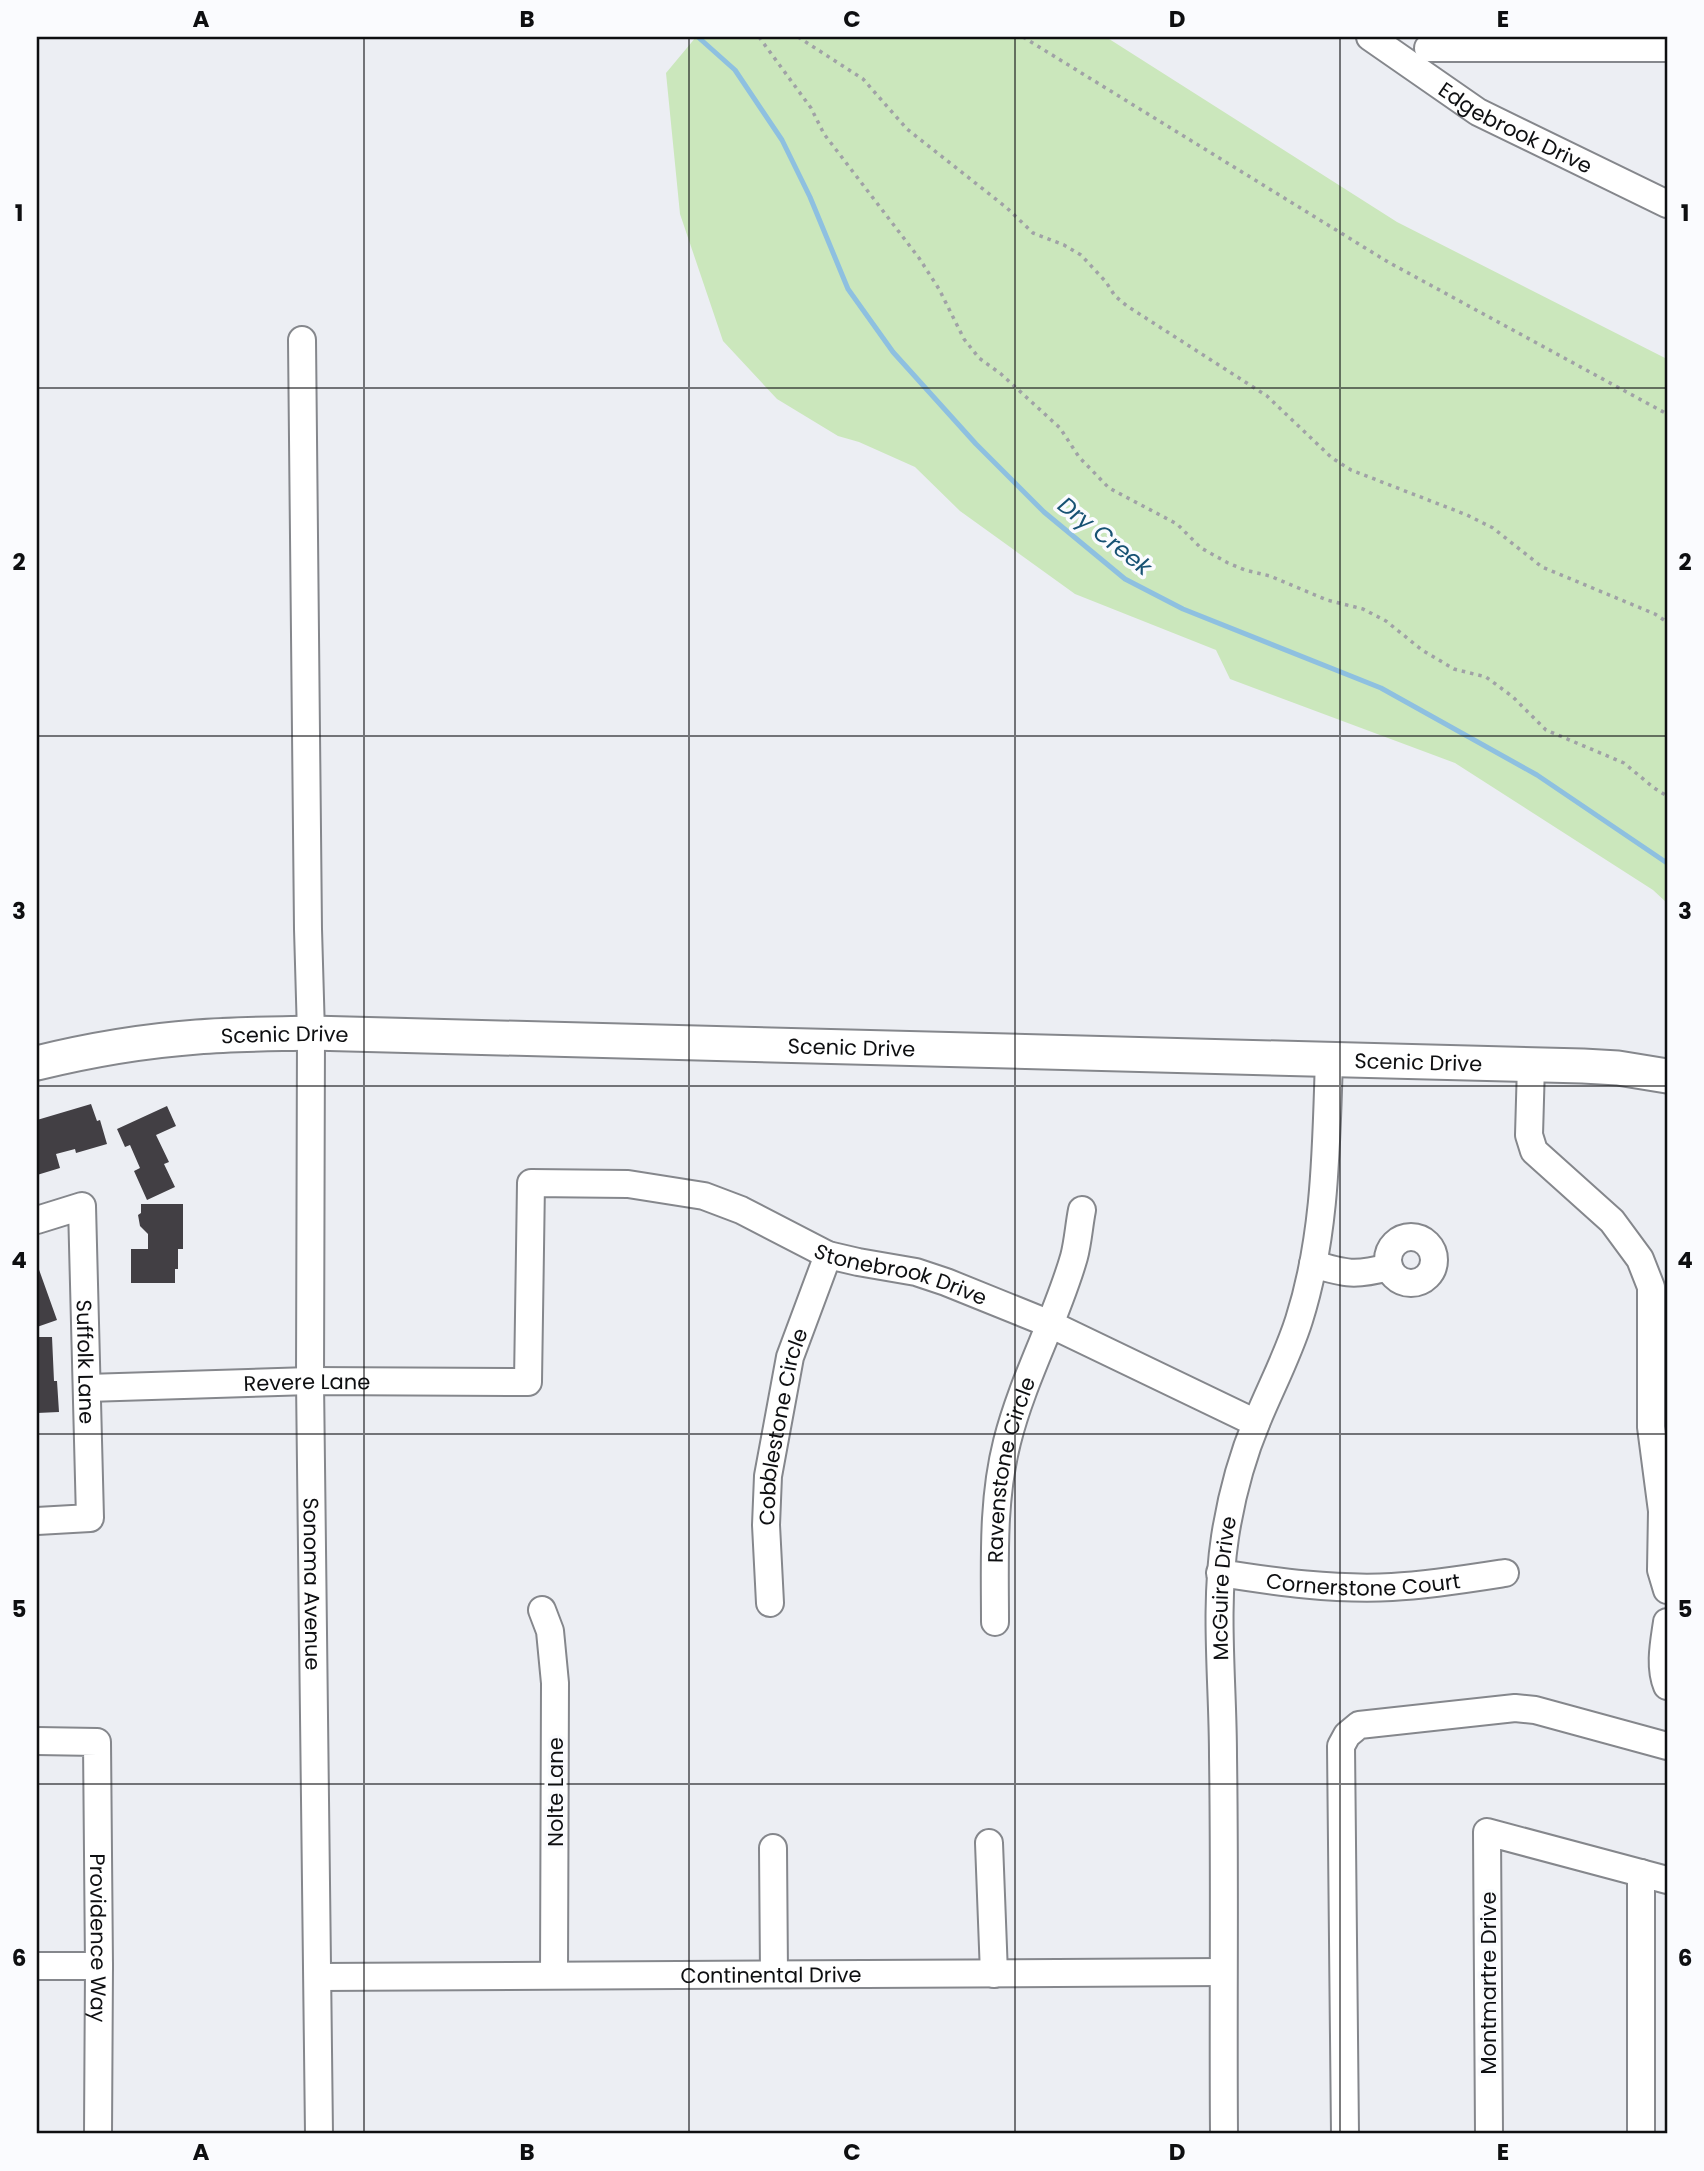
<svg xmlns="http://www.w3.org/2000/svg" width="1704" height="2171" viewBox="0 0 1704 2171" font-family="Poppins,sans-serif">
<rect width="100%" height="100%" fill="#eceef3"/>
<path fill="#cbe7bc" d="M696,37H1106L1397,222L1667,359V903L1653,890L1455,763L1230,679L1216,650L1075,594L960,511L915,467L859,442L838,436L777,399L723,341L680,214L666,73Z"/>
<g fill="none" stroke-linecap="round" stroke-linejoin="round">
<path stroke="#8ec0e0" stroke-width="5" d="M698,37L735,70L782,140L810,197L848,289L893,352L976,444L1044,512L1125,579L1183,609L1381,688L1537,775L1667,863"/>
</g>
<path fill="#423f44" d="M91,1104L97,1121L100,1120L107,1144L76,1153L75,1149L56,1154L60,1168L37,1175V1120Z
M167,1106L176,1126L156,1135L169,1162L164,1164L175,1187L147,1200L134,1171L140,1168L130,1145L125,1147L117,1129Z
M141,1204H183V1249H178V1269H175V1283H131V1249H148V1234L140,1226L138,1215L141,1213Z
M37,1264L57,1320L37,1327Z
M37,1337H52L54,1381H57L59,1412L37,1413Z"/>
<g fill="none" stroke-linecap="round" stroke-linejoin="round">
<g stroke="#85878c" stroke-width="30">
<g id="minor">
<path id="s1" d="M1370,37L1478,112L1667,204"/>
<path d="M1428,48H1667"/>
<path id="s2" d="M302,340L308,929L311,1033L310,1381L319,2134"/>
<path d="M1531,1065L1529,1135L1534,1151L1612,1221L1640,1259L1651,1287V1427L1662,1511L1661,1570L1667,1590"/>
<path id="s3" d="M37,1220L82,1206L90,1518L37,1521"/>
<circle cx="1411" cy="1260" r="23"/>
<path d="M1313,1264C1346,1274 1355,1276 1389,1267"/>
<path id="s4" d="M87,1388L310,1381L528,1382L531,1183L628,1184L704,1196L741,1210L828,1255L858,1262L916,1272L946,1282L1050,1324L1256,1423"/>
<path id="s5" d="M1220,1573C1277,1582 1334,1590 1392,1587C1430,1585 1467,1579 1505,1573"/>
<path id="s6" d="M770,1603L766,1525L768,1476L790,1357L828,1255"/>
<path d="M542,1610L550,1631L555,1683L554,1975"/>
<path id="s7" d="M995,1622C995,1562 992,1501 1007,1442C1023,1378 1056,1320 1074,1257C1078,1242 1079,1225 1082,1210"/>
<path d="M1667,1622C1664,1643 1659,1666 1667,1686"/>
<path id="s8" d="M37,1741L97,1742L99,1966L98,2134"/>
<path d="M989,1843L994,1974"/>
<path d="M773,1848L774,1974"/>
<path d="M1641,1873V2134"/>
<path d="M37,1966H99"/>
<path id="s9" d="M318,1977L1223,1972"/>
<path id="s10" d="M1224,2134C1223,2008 1225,1882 1223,1756C1223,1684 1214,1609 1225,1537C1231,1498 1242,1457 1257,1421C1271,1387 1288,1355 1299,1320C1326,1235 1326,1147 1329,1059"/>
<path d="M1345,2134L1341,1746L1347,1735L1359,1725L1515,1708L1535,1710L1667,1746"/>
<path d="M1489,2134L1487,1832L1667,1880"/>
</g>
</g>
<g stroke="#85878c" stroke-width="37">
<g id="major">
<path id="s11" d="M37,1063C90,1050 143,1041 197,1037C235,1034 273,1034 311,1033L1583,1066L1618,1068L1667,1076"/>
</g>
</g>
<path stroke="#a0a2a6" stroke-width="3.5" stroke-dasharray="3.5 5" stroke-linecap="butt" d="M759,37L811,108L824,134L919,258L939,289L964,339L979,358L1001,374L1060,428L1079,457L1109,488L1177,524L1201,548L1228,563L1245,570L1270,576L1327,600L1363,609L1386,621L1422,650L1454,669L1486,677L1513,697L1546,730L1624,763L1654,788L1667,796
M798,37L863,79L907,129L1007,208L1033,233L1064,245L1081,255L1106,282L1115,296L1127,306L1267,396L1332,458L1351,470L1467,515L1493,528L1542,567L1655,614L1667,622
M1023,37L1388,262L1667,414"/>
<use href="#minor" stroke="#fff" stroke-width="26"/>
<use href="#major" stroke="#fff" stroke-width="33"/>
</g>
<path fill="none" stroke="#0e0f11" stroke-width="2" stroke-opacity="0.55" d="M364,37V2134M689,37V2134M1015,37V2134M1340,37V2134M37,388H1667M37,736H1667M37,1086H1667M37,1434H1667M37,1784H1667"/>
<g text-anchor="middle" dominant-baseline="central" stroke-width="7" stroke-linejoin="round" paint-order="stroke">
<g font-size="21" fill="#0e0f11" stroke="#fafbfe">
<text stroke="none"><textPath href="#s1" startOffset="172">Edgebrook Drive</textPath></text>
<text stroke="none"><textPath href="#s11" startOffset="250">Scenic Drive</textPath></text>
<text stroke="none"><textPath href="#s11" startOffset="817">Scenic Drive</textPath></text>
<text stroke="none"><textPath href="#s11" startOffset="1384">Scenic Drive</textPath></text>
<text stroke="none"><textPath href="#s4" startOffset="1027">Stonebrook Drive</textPath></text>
<text stroke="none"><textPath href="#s3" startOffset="203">Suffolk Lane</textPath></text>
<text stroke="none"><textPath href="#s4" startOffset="220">Revere Lane</textPath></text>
<text stroke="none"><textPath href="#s6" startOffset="178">Cobblestone Circle</textPath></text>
<text stroke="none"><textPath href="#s7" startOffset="154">Ravenstone Circle</textPath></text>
<text stroke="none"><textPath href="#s5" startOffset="144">Cornerstone Court</textPath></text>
<text stroke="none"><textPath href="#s2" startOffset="1244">Sonoma Avenue</textPath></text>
<text stroke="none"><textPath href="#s10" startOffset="546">McGuire Drive</textPath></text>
<text transform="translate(555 1792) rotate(-90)">Nolte Lane</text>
<text stroke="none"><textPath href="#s8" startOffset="256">Providence Way</textPath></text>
<text stroke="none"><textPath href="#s9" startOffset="453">Continental Drive</textPath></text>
<text transform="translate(1488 1983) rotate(-90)">Montmartre Drive</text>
</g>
<g font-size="23" font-style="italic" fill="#175273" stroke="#fafbfe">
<text transform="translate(1105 536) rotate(38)">Dry Creek</text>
</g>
</g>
<rect width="1704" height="2171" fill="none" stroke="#fafbfe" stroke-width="77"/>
<rect x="38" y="38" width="1628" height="2094" fill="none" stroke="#0e0f11" stroke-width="2.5"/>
<g font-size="23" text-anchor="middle" font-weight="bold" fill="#0e0f11">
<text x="201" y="27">A</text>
<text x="527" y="27">B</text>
<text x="852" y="27">C</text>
<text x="1177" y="27">D</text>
<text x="1503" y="27">E</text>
<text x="19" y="221">1</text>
<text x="1685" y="221">1</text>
<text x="19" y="570">2</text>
<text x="1685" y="570">2</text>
<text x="19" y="919">3</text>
<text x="1685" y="919">3</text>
<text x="19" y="1268">4</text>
<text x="1685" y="1268">4</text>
<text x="19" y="1617">5</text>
<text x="1685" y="1617">5</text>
<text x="19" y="1966">6</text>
<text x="1685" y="1966">6</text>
<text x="201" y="2160">A</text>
<text x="527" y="2160">B</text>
<text x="852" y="2160">C</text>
<text x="1177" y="2160">D</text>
<text x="1503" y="2160">E</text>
</g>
</svg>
